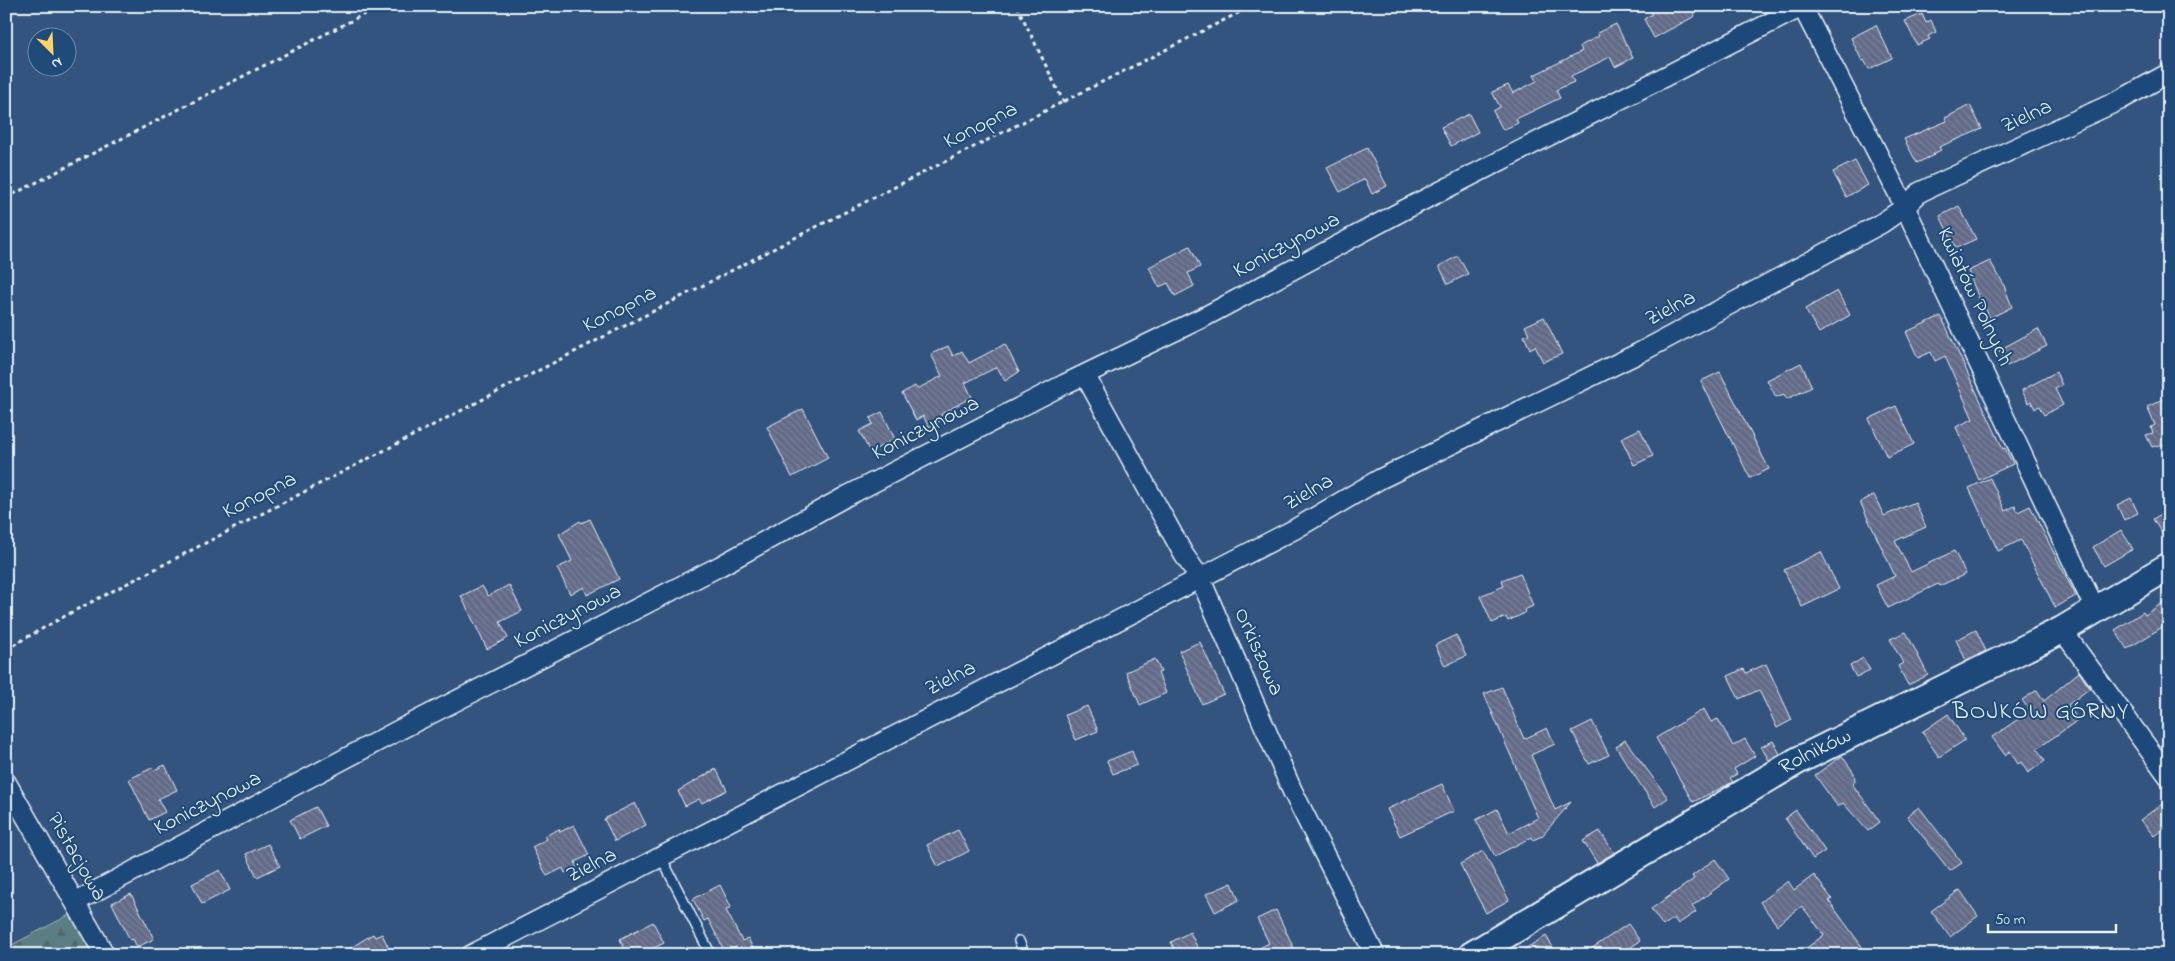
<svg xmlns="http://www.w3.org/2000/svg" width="2175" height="961" viewBox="0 0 2175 961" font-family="'Indie Flower',sans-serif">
<defs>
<pattern id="forest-firs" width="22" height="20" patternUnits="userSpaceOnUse" patternTransform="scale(1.25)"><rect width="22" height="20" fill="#5a7e83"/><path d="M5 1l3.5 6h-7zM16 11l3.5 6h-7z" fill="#516669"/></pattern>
<pattern id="building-back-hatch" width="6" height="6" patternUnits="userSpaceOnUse" patternTransform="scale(1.25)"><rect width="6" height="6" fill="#626a87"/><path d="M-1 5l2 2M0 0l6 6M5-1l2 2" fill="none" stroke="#788099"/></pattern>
</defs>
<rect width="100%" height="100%" fill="#33547e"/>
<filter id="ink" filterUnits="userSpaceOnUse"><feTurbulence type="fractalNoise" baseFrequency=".02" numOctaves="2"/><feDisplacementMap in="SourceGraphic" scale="10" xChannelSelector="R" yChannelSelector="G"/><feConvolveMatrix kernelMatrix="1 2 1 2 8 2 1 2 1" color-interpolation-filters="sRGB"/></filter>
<g filter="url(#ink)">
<path fill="url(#forest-firs)" stroke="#a1b8be" d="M71,914L93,955H6V948Z"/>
<path fill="url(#building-back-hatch)" stroke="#e8f1f8" d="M1648,6H1690L1695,16L1654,38L1644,19L1652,14Z
M1922,14L1926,23L1931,20L1936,32L1928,36L1930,39L1917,45L1905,21Z
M1616,24L1633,58L1615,67L1610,57L1571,76L1574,82L1556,90L1560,98L1516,119L1518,123L1503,130L1493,111L1500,107L1492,92L1508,85L1513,93L1537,81L1534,75L1582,51L1580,46L1599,36L1597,33Z
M1876,25L1892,58L1869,69L1864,60L1862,61L1851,38Z
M1970,105L1982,129L1939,147L1941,150L1933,154L1934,155L1917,163L1904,139L1947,121L1945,118Z
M1469,114L1478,132L1451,146L1441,127Z
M1367,148L1387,186L1372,194L1365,179L1340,192L1327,168Z
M1855,161L1868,185L1846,197L1833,172Z
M1959,206L1976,239L1956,248L1940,216Z
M1190,246L1200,267L1188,273L1194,286L1175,296L1168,283L1159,287L1149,267Z
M1458,256L1468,274L1448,284L1439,266Z
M1990,261L2003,283L2012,307L1990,318L1984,305L1982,306L1968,271Z
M1837,291L1850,315L1819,333L1805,309Z
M1941,316L2003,449L2005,448L2013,464L1979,480L1956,427L1973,419L1945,356L1935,361L1931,352L1918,358L1906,332Z
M1544,317L1562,354L1543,362L1535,346L1530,349L1524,336L1529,334L1525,326Z
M2038,329L2047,346L2007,366L1999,350Z
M1005,344L1019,372L1005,381L997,367L965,383L972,397L941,414L943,419L929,427L923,416L916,420L902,393L915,386L917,389L942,376L931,354L948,346L953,356L962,351L969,363Z
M1801,363L1812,387L1787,399L1784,394L1776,397L1767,380Z
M1720,372L1769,469L1750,478L1701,381Z
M2056,372L2062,385L2055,389L2063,405L2044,415L2039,406L2035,409L2031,401L2028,403L2022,390Z
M2166,398L2169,406V458L2163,444L2152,447L2146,435L2153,433L2151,427L2155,425L2147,407Z
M1896,406L1914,444L1887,457L1869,419Z
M803,409L828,458L792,477L767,427Z
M882,412L895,439L870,452L859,431L873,424L870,418Z
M1640,429L1653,456L1634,465L1621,438Z
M1990,478L2005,511L2015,506L2018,512L2030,506L2076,596L2055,607L2021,540L1998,551L1969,488Z
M1874,495L1884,516L1915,502L1926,527L1895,541L1911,572L1954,551L1966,574L1939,586L1938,584L1888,608L1876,585L1895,576L1860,502Z
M2131,498L2138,513L2124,520L2117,505Z
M2169,509V545L2153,519Z
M590,519L619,579L587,595L584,587L570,594L557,568L572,561L559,534L580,521L581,523Z
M2121,530L2133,549L2104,566L2093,547Z
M1821,552L1839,589L1802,607L1784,570Z
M1520,573L1533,606L1524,610L1525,613L1508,621L1506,617L1492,623L1480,596L1504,586L1502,580Z
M509,585L522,611L500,622L508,638L487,649L461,596L482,586L488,596Z
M2169,598V623L2127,649L2115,630L2143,612L2145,615Z
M1976,630L1986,651L1966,660L1956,640Z
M1906,632L1928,675L1908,685L1898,666L1903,663L1890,639Z
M1456,635L1466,656L1445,666L1435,645Z
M1200,642L1224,694L1202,704L1179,651Z
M1863,658L1870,670L1856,677L1850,666Z
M1155,659L1161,672L1158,673L1166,693L1140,705L1126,672Z
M1766,664L1792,720L1777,728L1759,690L1739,699L1728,676L1741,670L1744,669L1746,673Z
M2079,672L2090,688L2068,705L2078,720L2037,749L2045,761L2028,773L2021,762L2018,764L2010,751L2005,755L1992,737L2030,711L2022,700L2037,690L2044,701Z
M1502,687L1524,739L1547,728L1555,744L1531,755L1555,810L1571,802L1542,836L1533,840L1532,837L1495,856L1476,820L1497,809L1509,833L1538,818L1484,694Z
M1087,706L1098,731L1076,740L1065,715Z
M1704,709L1711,722L1718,719L1733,746L1745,739L1755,756L1734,769L1737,774L1730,778L1733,782L1693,802L1656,738Z
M1948,714L1965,740L1939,757L1922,732Z
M1592,721L1609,755L1589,764L1572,731Z
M1625,740L1668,798L1655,807L1616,747Z
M1773,741L1780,754L1769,760L1761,747Z
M1132,751L1137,765L1113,774L1107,761Z
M1842,756L1854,773L1855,780L1853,785L1880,822L1868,831L1843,803L1838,807L1815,775Z
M165,765L177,790L158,799L165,812L149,820L129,779L152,768L154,770Z
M716,769L727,790L702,803L699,799L685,806L678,791Z
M1442,784L1454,811L1400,836L1387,809Z
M2169,799V825L2154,836L2140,820Z
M635,803L646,825L615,841L604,819Z
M316,807L326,826L300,839L290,820Z
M1919,807L1962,863L1950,871L1907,816Z
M1796,810L1825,851L1813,859L1785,818Z
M574,825L589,855L575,862L577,867L565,873L563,868L547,876L532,847L547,839L545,836L559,829L560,832Z
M958,830L969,851L938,867L927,845Z
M1600,831L1614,853L1597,863L1583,841Z
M268,844L280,866L257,877L246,854Z
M1483,851L1509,900L1486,913L1460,864Z
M1715,859L1729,879L1692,906L1696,912L1678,924L1674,918L1663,926L1651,909L1694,879L1692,876Z
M220,870L230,890L202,904L192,884Z
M1814,875L1832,899L1829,901L1868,955H1797L1824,935L1802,906L1777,925L1760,902L1788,881L1794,890Z
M1232,883L1239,900L1215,912L1206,894Z
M720,885L731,907L726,910L742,941L748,938L756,955H717L724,950L708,919L704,921L693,899Z
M1960,890L1978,916L1950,937L1931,911Z
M131,894L154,939L137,947L133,939L130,940L112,903Z
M1276,910L1297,955H1246L1269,943L1257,919Z
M653,922L664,943L640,955H627L620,939Z
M1628,924L1640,941L1630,948L1634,955H1582Z
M1190,932L1201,955H1177L1171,942Z
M373,934L375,937L382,934L392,955H339Z
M1546,936L1558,955H1515Z"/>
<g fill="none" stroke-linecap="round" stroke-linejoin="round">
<g stroke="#e8f1f8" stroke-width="12">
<path id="lane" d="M661,857L711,955
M1019,941L1025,955"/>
</g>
<g stroke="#e8f1f8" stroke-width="22">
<path id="street" d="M1802,6L1905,207L2096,611
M1085,375L1184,555L1200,578L1292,790L1375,955
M2062,630L2169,777
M6,782L105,955
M75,902L397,731L720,566L845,497L1065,384L1206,316L1402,211L1803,6
M471,955L1295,529L1380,479L1639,353L1882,223L1905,207L1920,192L2120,100L2169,73"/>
</g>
<g stroke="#e8f1f8" stroke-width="30">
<g id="secondary">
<path id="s1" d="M1472,955L1797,761L2062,630L2169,566"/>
</g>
</g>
<path stroke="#e8f1f8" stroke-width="3" stroke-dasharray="4 4" stroke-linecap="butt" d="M1017,6L1064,103
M6,198L380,6
M6,649L74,611L810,230L1252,6"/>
<use href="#lane" stroke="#1f4a7a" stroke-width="9"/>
<use href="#street" stroke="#1f4a7a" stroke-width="19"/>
<use href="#secondary" stroke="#1f4a7a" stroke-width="26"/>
</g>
</g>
<g text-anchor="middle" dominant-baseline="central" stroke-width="4" stroke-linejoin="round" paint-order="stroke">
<g font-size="22" fill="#e8f1f8" stroke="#1f4a7a">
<text transform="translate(2027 117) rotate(-25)">Zielna</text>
<text transform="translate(981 126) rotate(-27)">Konopna</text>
<text transform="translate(1287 246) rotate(-28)">Koniczynowa</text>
<text transform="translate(1974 297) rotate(65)">Kwiatów Polnych</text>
<text transform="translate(1671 309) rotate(-28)">Zielna</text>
<text transform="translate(620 310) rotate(-27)">Konopna</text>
<text transform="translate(926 429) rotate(-27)">Koniczynowa</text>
<text transform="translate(1309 493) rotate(-30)">Zielna</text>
<text transform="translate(260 496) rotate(-27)">Konopna</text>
<text transform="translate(568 617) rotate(-27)">Koniczynowa</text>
<text transform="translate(1258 652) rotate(66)">Orkiszowa</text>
<text transform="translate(951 679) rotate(-27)">Zielna</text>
<text stroke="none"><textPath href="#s1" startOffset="399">Rolników</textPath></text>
<text transform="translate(208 804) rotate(-27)">Koniczynowa</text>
<text transform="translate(76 857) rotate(60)">Pistacjowa</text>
<text transform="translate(592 866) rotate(-27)">Zielna</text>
</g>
<g font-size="24" letter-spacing="1" fill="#e8f1f8" stroke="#1f4a7a">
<text x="2041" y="712">BOJKÓW GÓRNY</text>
</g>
</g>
<rect width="2175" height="961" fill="none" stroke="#1f4a7a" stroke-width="25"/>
<rect x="12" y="12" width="2150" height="936" fill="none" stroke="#e8f1f8" stroke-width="2" filter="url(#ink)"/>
<g transform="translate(52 52) rotate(156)"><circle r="24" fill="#1f4a7a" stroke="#6f8dac"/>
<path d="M0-4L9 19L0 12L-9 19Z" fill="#ffd166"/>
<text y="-8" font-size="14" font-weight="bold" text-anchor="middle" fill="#e8f1f8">N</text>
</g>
<path d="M1988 924v8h128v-8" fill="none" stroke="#e8f1f8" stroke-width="2.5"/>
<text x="1995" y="924" font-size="15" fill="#e8f1f8" stroke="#1f4a7a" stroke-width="4" paint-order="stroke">50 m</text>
</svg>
